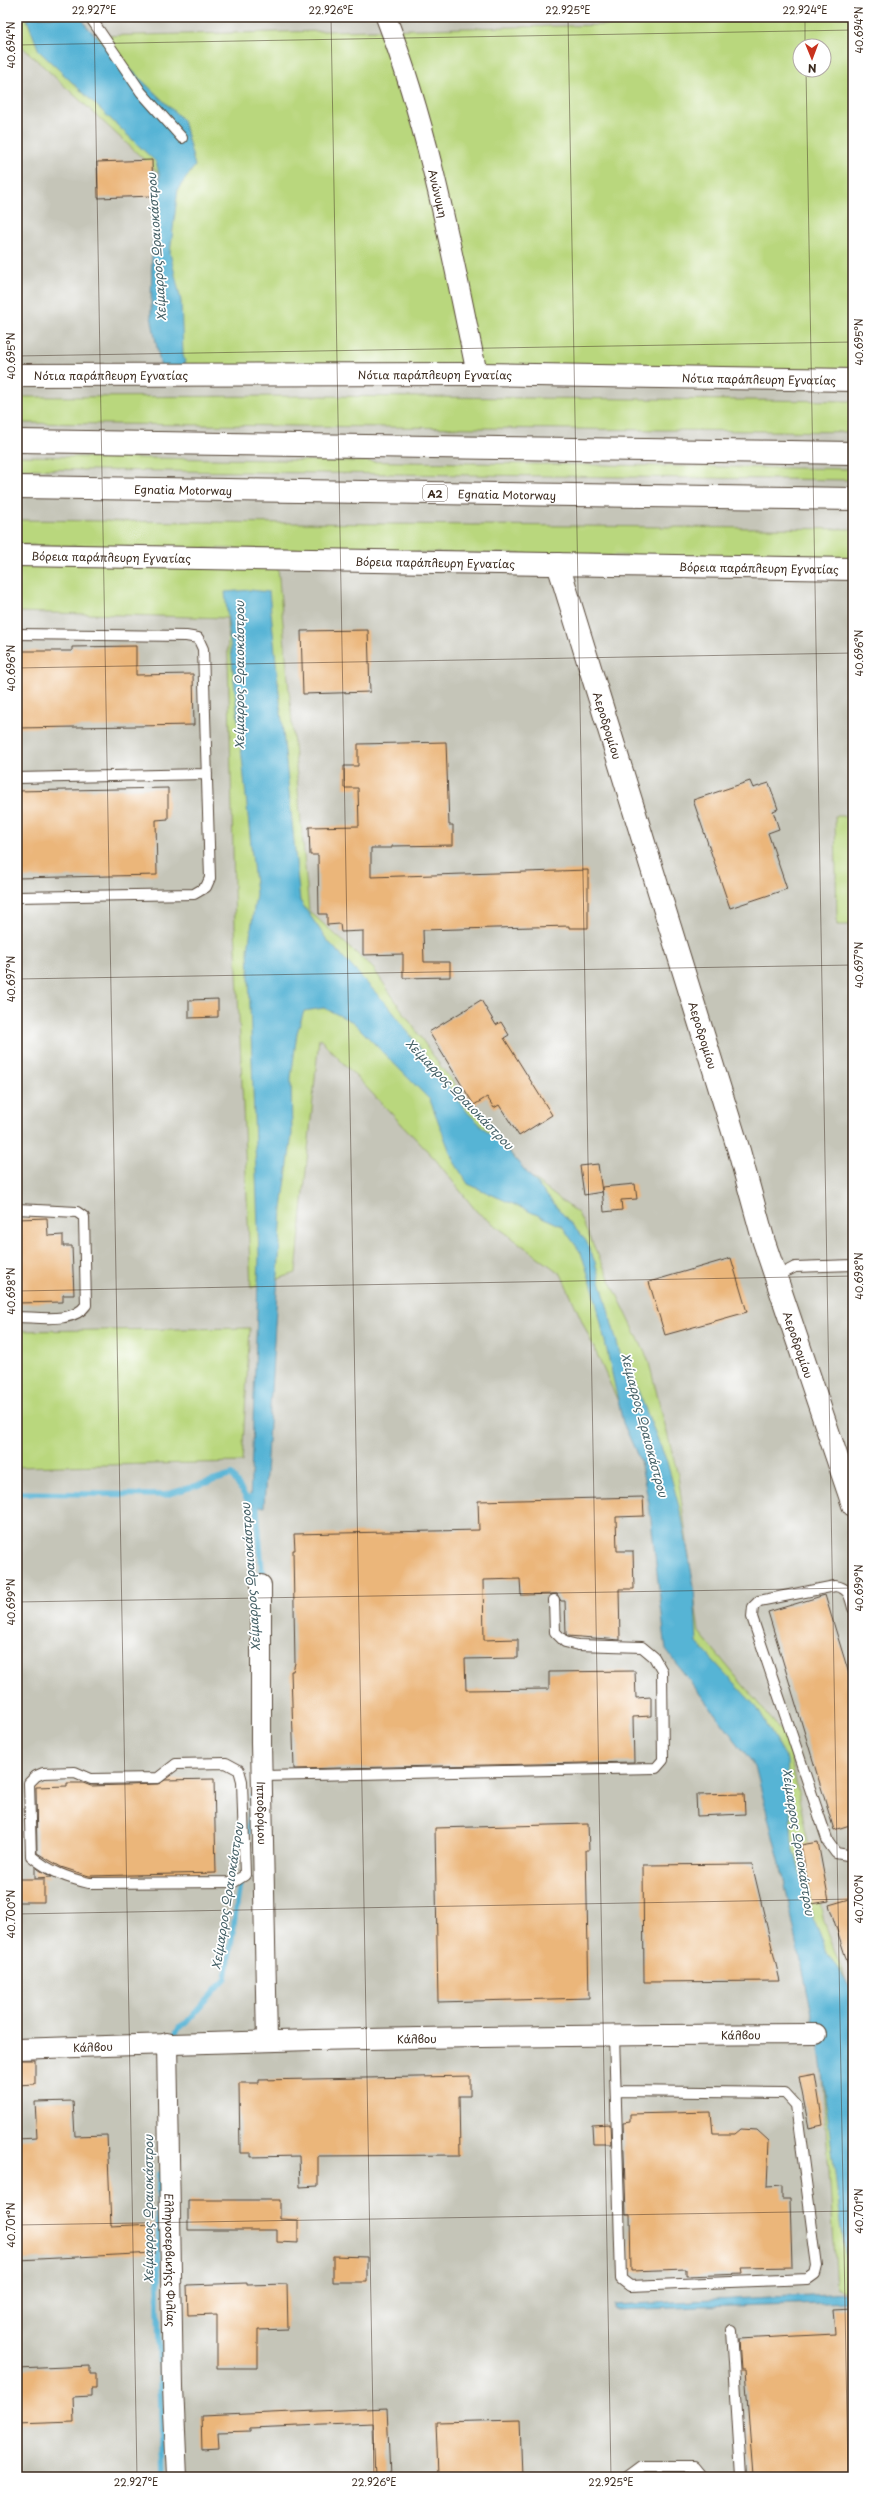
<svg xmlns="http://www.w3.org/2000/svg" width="870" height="2494" viewBox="0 0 870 2494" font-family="'Playpen Sans',sans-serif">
<rect width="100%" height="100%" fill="#fff"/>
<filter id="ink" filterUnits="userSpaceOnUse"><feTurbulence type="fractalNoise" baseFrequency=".025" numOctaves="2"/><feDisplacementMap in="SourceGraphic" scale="8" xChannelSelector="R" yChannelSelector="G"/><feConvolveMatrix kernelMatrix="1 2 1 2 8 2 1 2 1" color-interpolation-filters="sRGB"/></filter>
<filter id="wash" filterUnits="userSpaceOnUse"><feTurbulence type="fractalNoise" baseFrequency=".012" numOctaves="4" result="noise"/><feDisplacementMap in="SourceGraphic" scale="16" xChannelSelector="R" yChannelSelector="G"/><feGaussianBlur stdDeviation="0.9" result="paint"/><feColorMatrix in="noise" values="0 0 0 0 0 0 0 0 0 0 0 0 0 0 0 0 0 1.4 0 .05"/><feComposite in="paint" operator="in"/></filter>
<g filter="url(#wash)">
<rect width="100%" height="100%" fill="#efe2c3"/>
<path fill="#c5c5b8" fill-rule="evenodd" d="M17,17H853V2477H17ZM800,46H824V70H800Z"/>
<path fill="#b9d77d" stroke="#7a804e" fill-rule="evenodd" d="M17,17H72L91,36L658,24V17H853V376L188,372L165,360V179L17,42ZM800,46H824V70H800Z
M317,396L853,401V432L17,423V397Z
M17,456L853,469V480L17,469Z
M17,520L853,529V560L17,545Z
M17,561L278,568L309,911L373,968L441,1067L529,1176L578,1213L648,1359L678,1475L699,1632L787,1738L824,1922L853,2001V2295L837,2288L820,2042L757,1760L665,1633L650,1473L561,1274L477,1212L435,1159L319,1038L296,1273L251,1288L235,927L227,618L17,612Z
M835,816H853V925H837Z
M250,1328L242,1462L17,1467V1331Z"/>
<path fill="#56b4d5" stroke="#486f7a" d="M26,17H81L87,27L183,120L195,166L178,189L170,253L181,301L183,355L188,372L162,374L151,316L152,247L160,209L159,173L156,162L39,51Z
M250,590L269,592L300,901L327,940L390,1008L468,1113L510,1153L586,1241L595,1262L622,1361L632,1376L667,1462L682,1518L694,1587L697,1643L757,1708L787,1760L792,1843L812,1916L828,1954L853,1992V2302L614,2310V2305L850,2293L819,2048L783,1876L755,1766L666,1650L649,1503L640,1461L623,1423L594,1292L581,1253L562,1226L468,1184L453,1160L430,1100L353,1022L324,1008L304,1011L297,1033L291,1078L292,1134L282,1209L264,1507L250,1504L259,1256L248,950L256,894L225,592Z"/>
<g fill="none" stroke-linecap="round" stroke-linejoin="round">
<path stroke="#56b4d5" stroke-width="5.5" d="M17,1493L165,1495L232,1475L250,1504V1498
M256,1499L263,1582
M248,1833L253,1796
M172,2040L179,2027L186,2023L226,1978L241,1877
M159,2173L158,2311L163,2477"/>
</g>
<g id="blocks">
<path fill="#ebb67a" d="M152,160L153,196L98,198L97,162Z
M368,630L370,692L303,694L301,631Z
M136,646V675L193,674L194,725L17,728V651H72V647Z
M446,742L449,825H453V845L392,846V848H371V877L588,870V928H569V926L423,930L424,962H450V977L403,978V954L363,955V931L341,932L340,924L327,925V914H319L318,855H310L309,827L359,826L358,788H344V766H358V744Z
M750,781L753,788L769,783L778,809L773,811L779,829L768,833L787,889L730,908L693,800Z
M168,788V819L156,820L157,875L17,878V791Z
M218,999V1017L189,1018V1000Z
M481,1000L496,1025L501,1022L509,1035L504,1038L552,1115L519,1136L499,1105L494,1108L487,1097L474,1105L429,1032Z
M598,1164L602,1192L584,1195L580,1166Z
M635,1184L637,1199L621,1200L622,1210L604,1212L602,1187Z
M47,1218L48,1236L63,1235V1246H72L74,1295H63V1302L17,1303V1219Z
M731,1258L747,1312L665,1335L649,1282Z
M643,1497L644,1516L616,1517L617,1551H633L634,1589H619L620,1640L568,1636L566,1634L565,1601H561L557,1594L521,1595L520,1579L483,1580L484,1640L518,1639V1658L465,1659L466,1690L549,1689V1672L635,1671L636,1698L651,1697V1716L633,1717L634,1762L294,1769L291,1671H293L295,1663L293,1550H295L294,1534L479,1530L478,1501Z
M825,1595L853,1687V1824L834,1830L768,1612Z
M214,1779L216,1873L89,1876L61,1867L37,1853L36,1787L67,1786V1783H83L91,1786L158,1784L165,1780Z
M744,1794L745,1814L697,1816L696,1795Z
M588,1824L589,1850H586L589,1998L438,2002L435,1828Z
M818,1842L829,1901L812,1904L801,1845Z
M752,1864L780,1981L644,1982L643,1865Z
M35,1867L41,1871L52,1877L35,1878Z
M17,1879H44V1902H17Z
M853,1898V1971H850L829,1905Z
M17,2060H35V2084L17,2085Z
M815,2074L823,2125L809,2128L799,2077Z
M470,2076V2096H459L460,2155L318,2156V2186L300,2187L299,2156L251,2157V2153H240L239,2083H259V2080Z
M73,2101L75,2136L107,2135L111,2226L154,2224L155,2253L19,2260L18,2230H21L17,2139L37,2138L35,2102Z
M711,2112L713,2134H735L741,2129L757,2130L769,2141L767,2187L782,2186V2199H790L792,2267L742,2268L743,2274L715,2275L686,2276V2269L631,2271L630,2215H626L623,2123L630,2122V2114Z
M610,2124L611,2144H593L592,2125Z
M188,2200H280V2219L298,2220V2243L277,2242V2230H188Z
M333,2256L367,2257V2282H333Z
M247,2283V2285L287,2284L288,2329L258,2330V2368H217V2314L188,2315L187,2285Z
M853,2308V2477H753L745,2370H741L739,2339L835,2334L833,2309Z
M90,2366V2374H96V2389H91V2396L73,2397L74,2422L17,2424V2369Z
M387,2408L390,2477H375L373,2423L250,2428V2431L218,2432L219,2448L202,2449L201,2416Z
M520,2420L522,2477H438L436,2422Z"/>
</g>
</g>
<g filter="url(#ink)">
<use href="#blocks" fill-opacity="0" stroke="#564637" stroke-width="1"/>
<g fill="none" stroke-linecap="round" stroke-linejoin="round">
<g stroke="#564637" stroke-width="12">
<path id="lane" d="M90,17L141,92L182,138
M17,634L186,636L198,638L203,649L210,878L206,887L194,894L17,897
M17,778L207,774
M17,1209L77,1212L84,1217L86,1305C73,1324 38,1317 17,1317
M776,1277L795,1267L853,1265
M853,1608C850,1596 849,1588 835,1586L759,1601L753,1607L752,1617L828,1842L836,1853L853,1856
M226,1763L239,1770L242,1781L245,1875L234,1882L89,1883C67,1878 49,1871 31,1856L29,1783L36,1776L43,1773L75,1772L91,1779L158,1778L176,1764Z
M262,1776L656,1768L663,1760L662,1671L654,1657L642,1647L578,1645L565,1642L555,1632L554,1600
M614,2035L621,2279L630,2286L808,2279L815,2274L817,2266L796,2105L785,2093L617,2091
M732,2330L741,2477
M627,2477L642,2466H695L704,2477"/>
</g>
<g stroke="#564637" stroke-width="22">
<g id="street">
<path id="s1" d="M386,17C430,132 452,254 477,374"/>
<path id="s2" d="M261,1585V1743L267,2041"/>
<path id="s3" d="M167,2043L173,2387L177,2477"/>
<path id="s4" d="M17,2049C283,2039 550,2035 816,2034"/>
</g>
</g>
<g stroke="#564637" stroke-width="24">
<g id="secondary">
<path id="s5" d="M17,375L477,374L853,380"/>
<path id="s6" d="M17,555L853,569"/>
<path id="s7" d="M558,564L739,1151L764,1242L853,1505"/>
</g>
</g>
<g stroke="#564637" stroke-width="24">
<g id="highway">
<path d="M17,441L853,453"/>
<path id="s8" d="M17,487L853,499"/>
</g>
</g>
<use href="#lane" stroke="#fff" stroke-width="10"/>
<use href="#street" stroke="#fff" stroke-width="20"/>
<use href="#secondary" stroke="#fff" stroke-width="22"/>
<use href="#highway" stroke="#fff" stroke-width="22"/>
</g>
</g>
<path fill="none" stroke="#3b2a1e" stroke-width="1" stroke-opacity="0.45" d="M94,17L137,2477M331,17L374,2477M568,17L611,2477M805,17V46M17,45L853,30M806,70L848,2477M17,356L853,342M17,668L853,653M17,979L853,965M17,1291L853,1276M17,1602L853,1588M17,1914L853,1899M17,2225L853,2211"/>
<g text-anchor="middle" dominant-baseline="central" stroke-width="3.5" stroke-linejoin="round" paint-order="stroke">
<rect fill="#fff" stroke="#766a62" stroke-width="1" x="423" y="485" width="24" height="16" rx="3"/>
<g font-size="10" font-weight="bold" fill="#3b2a1e">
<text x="435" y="493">Α2</text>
</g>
<g font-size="11" fill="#3b2a1e" stroke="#fff">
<text stroke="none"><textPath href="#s1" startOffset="184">Ανώνυμη</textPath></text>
<text stroke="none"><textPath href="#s5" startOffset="418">Νότια παράπλευρη Εγνατίας</textPath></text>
<text stroke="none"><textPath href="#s5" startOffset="94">Νότια παράπλευρη Εγνατίας</textPath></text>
<text stroke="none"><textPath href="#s5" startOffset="742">Νότια παράπλευρη Εγνατίας</textPath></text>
<text stroke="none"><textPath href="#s8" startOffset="166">Egnatia Motorway</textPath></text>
<text stroke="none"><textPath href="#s8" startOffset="490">Egnatia Motorway</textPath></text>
<text stroke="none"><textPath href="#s6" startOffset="94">Βόρεια παράπλευρη Εγνατίας</textPath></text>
<text stroke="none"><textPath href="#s6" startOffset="418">Βόρεια παράπλευρη Εγνατίας</textPath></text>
<text stroke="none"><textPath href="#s6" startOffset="742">Βόρεια παράπλευρη Εγνατίας</textPath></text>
<text stroke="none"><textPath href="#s7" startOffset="169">Αεροδρομίου</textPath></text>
<text stroke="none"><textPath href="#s7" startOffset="493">Αεροδρομίου</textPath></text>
<text stroke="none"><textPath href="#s7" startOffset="817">Αεροδρομίου</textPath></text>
<text stroke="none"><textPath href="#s2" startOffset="228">Ιπποδρόμου</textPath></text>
<text stroke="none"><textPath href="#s4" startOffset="724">Κάλβου</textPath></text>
<text stroke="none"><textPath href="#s4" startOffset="400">Κάλβου</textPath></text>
<text stroke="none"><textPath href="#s4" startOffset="76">Κάλβου</textPath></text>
<text stroke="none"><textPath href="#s3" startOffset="217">Ελληνοσερβικήςς Φιλίας</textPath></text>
</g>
<g font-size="12" font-style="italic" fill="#466167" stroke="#fff">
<text transform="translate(156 247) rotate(-94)">Χείμαρρος Ωραιοκάστρου</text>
<text transform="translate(239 675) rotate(-90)">Χείμαρρος Ωραιοκάστρου</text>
<text transform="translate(460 1094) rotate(46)">Χείμαρρος Ωραιοκάστρου</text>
<text transform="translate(645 1425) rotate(75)">Χείμαρρος Ωραιοκάστρου</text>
<text transform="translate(250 1577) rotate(-94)">Χείμαρρος Ωραιοκάστρου</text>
<text transform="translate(799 1842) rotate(81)">Χείμαρρος Ωραιοκάστρου</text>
<text transform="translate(227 1896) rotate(-81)">Χείμαρρος Ωραιοκάστρου</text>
<text transform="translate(148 2209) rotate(-90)">Χείμαρρος Ωραιοκάστρου</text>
</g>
</g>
<rect width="870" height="2494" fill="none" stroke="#fff" stroke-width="44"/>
<g transform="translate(812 58) rotate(179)"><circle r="19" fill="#ffffff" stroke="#b1aaa5"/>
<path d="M0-3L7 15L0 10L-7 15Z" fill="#c8321e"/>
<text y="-6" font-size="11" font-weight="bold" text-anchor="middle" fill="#3b2a1e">N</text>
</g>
<rect x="22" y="22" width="826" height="2450" fill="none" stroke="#3b2a1e" stroke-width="1.5"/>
<g font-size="10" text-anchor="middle" fill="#3b2a1e">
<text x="94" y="14">22.927°E</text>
<text x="331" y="14">22.926°E</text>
<text x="568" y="14">22.925°E</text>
<text x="805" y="14">22.924°E</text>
<text transform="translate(859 30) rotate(-90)" y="4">40.694°N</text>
<text transform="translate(11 45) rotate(-90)" y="4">40.694°N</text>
<text transform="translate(859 342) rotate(-90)" y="4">40.695°N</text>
<text transform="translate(11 356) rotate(-90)" y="4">40.695°N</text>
<text transform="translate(859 653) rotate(-90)" y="4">40.696°N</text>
<text transform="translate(11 668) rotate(-90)" y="4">40.696°N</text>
<text transform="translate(859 965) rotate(-90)" y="4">40.697°N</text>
<text transform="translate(11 979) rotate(-90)" y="4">40.697°N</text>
<text transform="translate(859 1276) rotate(-90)" y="4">40.698°N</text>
<text transform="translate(11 1291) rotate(-90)" y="4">40.698°N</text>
<text transform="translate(859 1588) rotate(-90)" y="4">40.699°N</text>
<text transform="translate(11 1602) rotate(-90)" y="4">40.699°N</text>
<text transform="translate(859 1899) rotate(-90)" y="4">40.700°N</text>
<text transform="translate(11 1914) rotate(-90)" y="4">40.700°N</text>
<text transform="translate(859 2211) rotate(-90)" y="4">40.701°N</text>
<text transform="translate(11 2225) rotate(-90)" y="4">40.701°N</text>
<text x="136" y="2486">22.927°E</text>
<text x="374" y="2486">22.926°E</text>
<text x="611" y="2486">22.925°E</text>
</g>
</svg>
